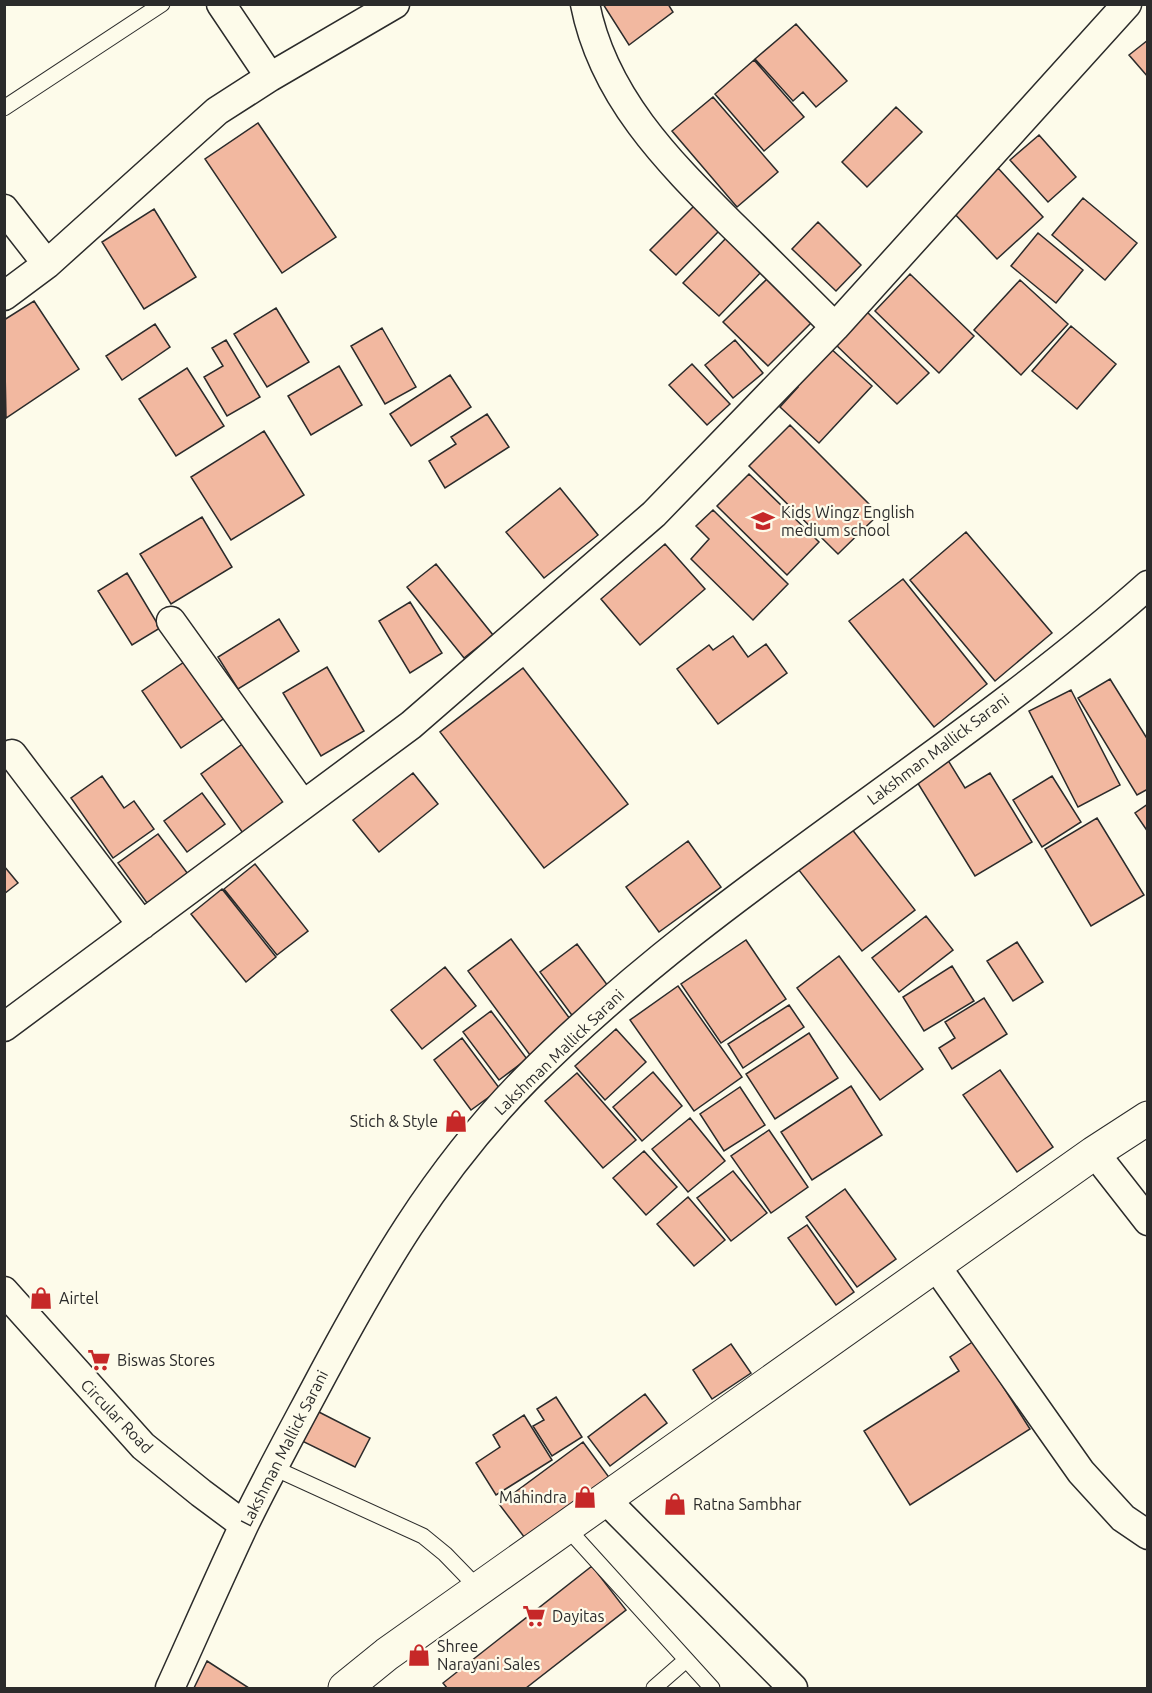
<svg xmlns="http://www.w3.org/2000/svg" width="1152" height="1693" viewBox="0 0 1152 1693" font-family="Ubuntu,sans-serif">
<rect width="100%" height="100%" fill="#fdfbea"/>
<path fill="#f2b8a0" stroke="#2b2b2b" stroke-width="1.5" d="M603,4H668L673,12L629,45Z
M796,24L847,81L816,107L803,92L793,101L755,59Z
M1148,40V77L1129,55Z
M754,60L804,117L764,151L715,94Z
M713,97L778,172L737,207L672,131Z
M896,107L922,132L867,187L842,162Z
M258,123L336,237L282,273L205,159Z
M1039,135L1076,177L1048,202L1010,160Z
M998,168L1043,217L997,259L952,211Z
M1083,198L1137,243L1105,280L1052,235Z
M694,206L719,231L676,275L650,250Z
M154,209L196,277L144,309L102,242Z
M818,222L861,265L836,291L792,249Z
M1038,233L1083,270L1056,303L1011,266Z
M728,236L764,269L719,316L683,283Z
M910,274L974,336L939,373L875,311Z
M769,277L813,321L768,366L723,322Z
M1020,280L1068,324L1021,375L974,330Z
M34,301L79,369L6,418L4,320Z
M276,308L309,362L267,387L234,334Z
M864,309L929,373L897,404L832,341Z
M155,324L170,347L122,380L106,356Z
M1071,326L1116,364L1077,409L1032,371Z
M382,328L416,387L385,404L351,346Z
M226,340L260,397L227,416L204,377L223,366L212,348Z
M735,340L763,373L733,398L705,365Z
M829,347L872,386L819,443L780,407L798,387L794,384Z
M692,364L730,404L707,425L669,385Z
M339,366L362,405L311,435L288,396Z
M187,368L224,426L176,456L139,399Z
M450,375L471,407L411,446L390,414Z
M487,414L509,447L445,488L429,461L456,444L451,437Z
M790,425L879,514L838,554L749,466Z
M264,431L304,495L231,540L191,477Z
M749,474L819,542L787,575L717,506Z
M560,488L598,535L544,578L506,532Z
M713,510L788,584L753,620L691,559L709,539L696,526Z
M202,517L232,567L171,604L140,554Z
M966,532L1052,633L995,681L910,580Z
M665,544L705,589L640,645L601,599Z
M436,564L493,635L464,658L407,587Z
M127,573L160,628L132,645L98,591Z
M903,579L987,684L934,727L849,621Z
M410,602L442,653L410,673L379,621Z
M279,619L299,651L238,689L218,657Z
M733,636L748,657L766,644L787,673L718,724L677,669L709,645L713,650Z
M187,660L226,717L181,748L142,691Z
M327,667L364,731L321,756L283,693Z
M523,668L628,804L544,868L440,732Z
M1110,679L1148,740V789L1137,795L1078,698Z
M1071,690L1120,785L1078,807L1029,711Z
M248,740L292,802L245,836L201,774Z
M946,757L965,788L990,773L1032,842L975,876L914,777Z
M413,773L438,804L379,852L353,820Z
M102,776L124,808L134,801L154,829L113,858L71,798Z
M1052,776L1081,822L1042,847L1013,800Z
M202,793L225,824L187,852L164,821Z
M1148,804V832L1135,813Z
M1097,818L1144,895L1091,926L1045,849Z
M851,828L915,910L862,951L798,869Z
M158,834L191,878L150,907L118,863Z
M688,841L721,887L659,932L626,887Z
M255,864L308,931L277,955L224,889Z
M4,866L18,883L4,894Z
M222,889L276,957L246,982L191,914Z
M926,916L953,950L899,992L872,958Z
M511,939L573,1023L530,1055L468,971Z
M746,940L786,999L721,1043L681,984Z
M1017,942L1043,982L1013,1001L987,961Z
M577,944L611,990L574,1018L540,972Z
M839,956L923,1069L880,1100L797,988Z
M952,966L974,1001L924,1031L903,997Z
M445,967L476,1006L422,1049L391,1010Z
M678,986L742,1077L694,1111L630,1020Z
M984,998L1007,1034L952,1069L939,1048L955,1038L945,1022Z
M789,1005L804,1027L743,1068L728,1044Z
M491,1011L527,1059L499,1080L463,1032Z
M616,1029L646,1062L605,1100L575,1066Z
M809,1033L838,1078L775,1119L746,1074Z
M462,1038L500,1089L471,1110L434,1060Z
M1000,1070L1053,1147L1017,1172L963,1095Z
M653,1072L682,1106L642,1141L613,1107Z
M577,1073L636,1140L603,1168L545,1101Z
M851,1086L882,1135L812,1180L781,1132Z
M740,1087L765,1125L724,1151L700,1114Z
M690,1118L725,1161L688,1192L652,1149Z
M769,1130L808,1187L771,1213L731,1156Z
M644,1151L677,1187L646,1215L613,1178Z
M733,1171L767,1213L731,1241L697,1198Z
M845,1189L896,1259L857,1287L806,1217Z
M688,1197L725,1240L694,1266L657,1224Z
M807,1225L854,1292L836,1305L788,1238Z
M974,1341L1030,1429L910,1505L864,1431L959,1371L950,1357Z
M731,1344L751,1373L712,1399L693,1370Z
M645,1394L667,1423L610,1466L588,1437Z
M556,1397L582,1437L552,1456L533,1426L544,1420L537,1409Z
M313,1409L370,1438L355,1467L298,1439Z
M524,1415L552,1460L496,1495L476,1463L500,1447L493,1435Z
M583,1442L611,1480L528,1542L499,1504Z
M592,1566L626,1610L526,1688H447L443,1683Z
M207,1661L249,1688H194Z"/>
<g fill="none" stroke-linecap="round" stroke-linejoin="round">
<g stroke="#2b2b2b" stroke-width="17">
<path id="lane" d="M4,108L162,4
M274,1468L423,1536L445,1554L479,1589
M577,1539L712,1688
M654,1688L686,1660"/>
</g>
<g stroke="#2b2b2b" stroke-width="31">
<path id="street" d="M221,4L270,77
M585,4C603,96 667,160 730,223C765,257 800,292 835,327
M4,209L47,264
M4,296L47,264L217,111L270,77L395,4
M171,621L303,805
M12,754L142,925
M4,1027L411,725L654,514L835,327L1127,4
M1105,1166L1148,1221
M945,1279L1081,1472L1123,1518L1148,1535
M4,1291L143,1446L201,1493L244,1525
M616,1510L793,1688
M170,1688C195,1633 219,1578 245,1523C267,1478 291,1434 315,1389C376,1274 434,1172 527,1078C714,890 950,761 1148,585"/>
</g>
<g stroke="#2b2b2b" stroke-width="35">
<path id="secondary" d="M345,1688L387,1654L1094,1153L1148,1118"/>
</g>
<use href="#lane" stroke="#fdfbea" stroke-width="15"/>
<use href="#street" stroke="#fdfbea" stroke-width="28"/>
<use href="#secondary" stroke="#fdfbea" stroke-width="33"/>
</g>
<defs>
<g id="school-bare" transform="scale(1.8)"><path d="M0-5L7-2L0 1L-7-2ZM-4 1L0 2.5L4 1V4Q0 6-4 4Z" fill="#c62828" stroke="#fdfbea" stroke-width="2.5" paint-order="stroke"/></g>
<g id="shop-bare" transform="scale(1.8)"><path d="M-5-2.5h2.3a2.7 3.5 0 0 1 5.4 0H5L5.5 6h-11ZM-1.5-2.5h3a1.5 2.3 0 0 0-3 0Z" fill="#c62828" stroke="#fdfbea" stroke-width="2.5" paint-order="stroke"/></g>
<g id="supermarket-bare" transform="scale(1.8)"><path d="M-6-5.5h2.5l.6 2H6L4.5 2H-2.5L-4.4-4H-6ZM-1.5 3.2a1.3 1.3 0 1 0 .1 0ZM3 3.2a1.3 1.3 0 1 0 .1 0Z" fill="#c62828" stroke="#fdfbea" stroke-width="2.5" paint-order="stroke"/></g>
</defs>
<g fill-rule="evenodd">
<use href="#school-bare" x="763" y="521"/>
<use href="#shop-bare" x="456" y="1121"/>
<use href="#shop-bare" x="41" y="1298"/>
<use href="#supermarket-bare" x="99" y="1360"/>
<use href="#shop-bare" x="585" y="1497"/>
<use href="#shop-bare" x="675" y="1504"/>
<use href="#supermarket-bare" x="534" y="1616"/>
<use href="#shop-bare" x="419" y="1655"/>
</g>
<g text-anchor="middle" dominant-baseline="central" stroke-width="4.5" stroke-linejoin="round" paint-order="stroke">
<g font-size="16" fill="#2b2b2b" stroke="#fdfbea" text-anchor="start">
<text x="781" y="512">Kids Wingz English<tspan x="781" dy="18">medium school</tspan></text>
<text x="438" y="1121" text-anchor="end">Stich &amp; Style</text>
<text x="59" y="1298">Airtel</text>
<text x="117" y="1360">Biswas Stores</text>
<text x="567" y="1497" text-anchor="end">Mahindra</text>
<text x="693" y="1504">Ratna Sambhar</text>
<text x="552" y="1616">Dayitas</text>
<text x="437" y="1646">Shree<tspan x="437" dy="18">Narayani Sales</tspan></text>
</g>
<g font-size="16" fill="#2b2b2b" stroke="#fdfbea">
<text transform="translate(938 749) rotate(-37)">Lakshman Mallick Sarani</text>
<text transform="translate(559 1052) rotate(-44)">Lakshman Mallick Sarani</text>
<text transform="translate(117 1416) rotate(46)">Circular Road</text>
<text transform="translate(284 1448) rotate(-63)">Lakshman Mallick Sarani</text>
</g>
</g>
<rect width="1152" height="1693" fill="none" stroke="#2b2b2b" stroke-width="12"/>
</svg>
